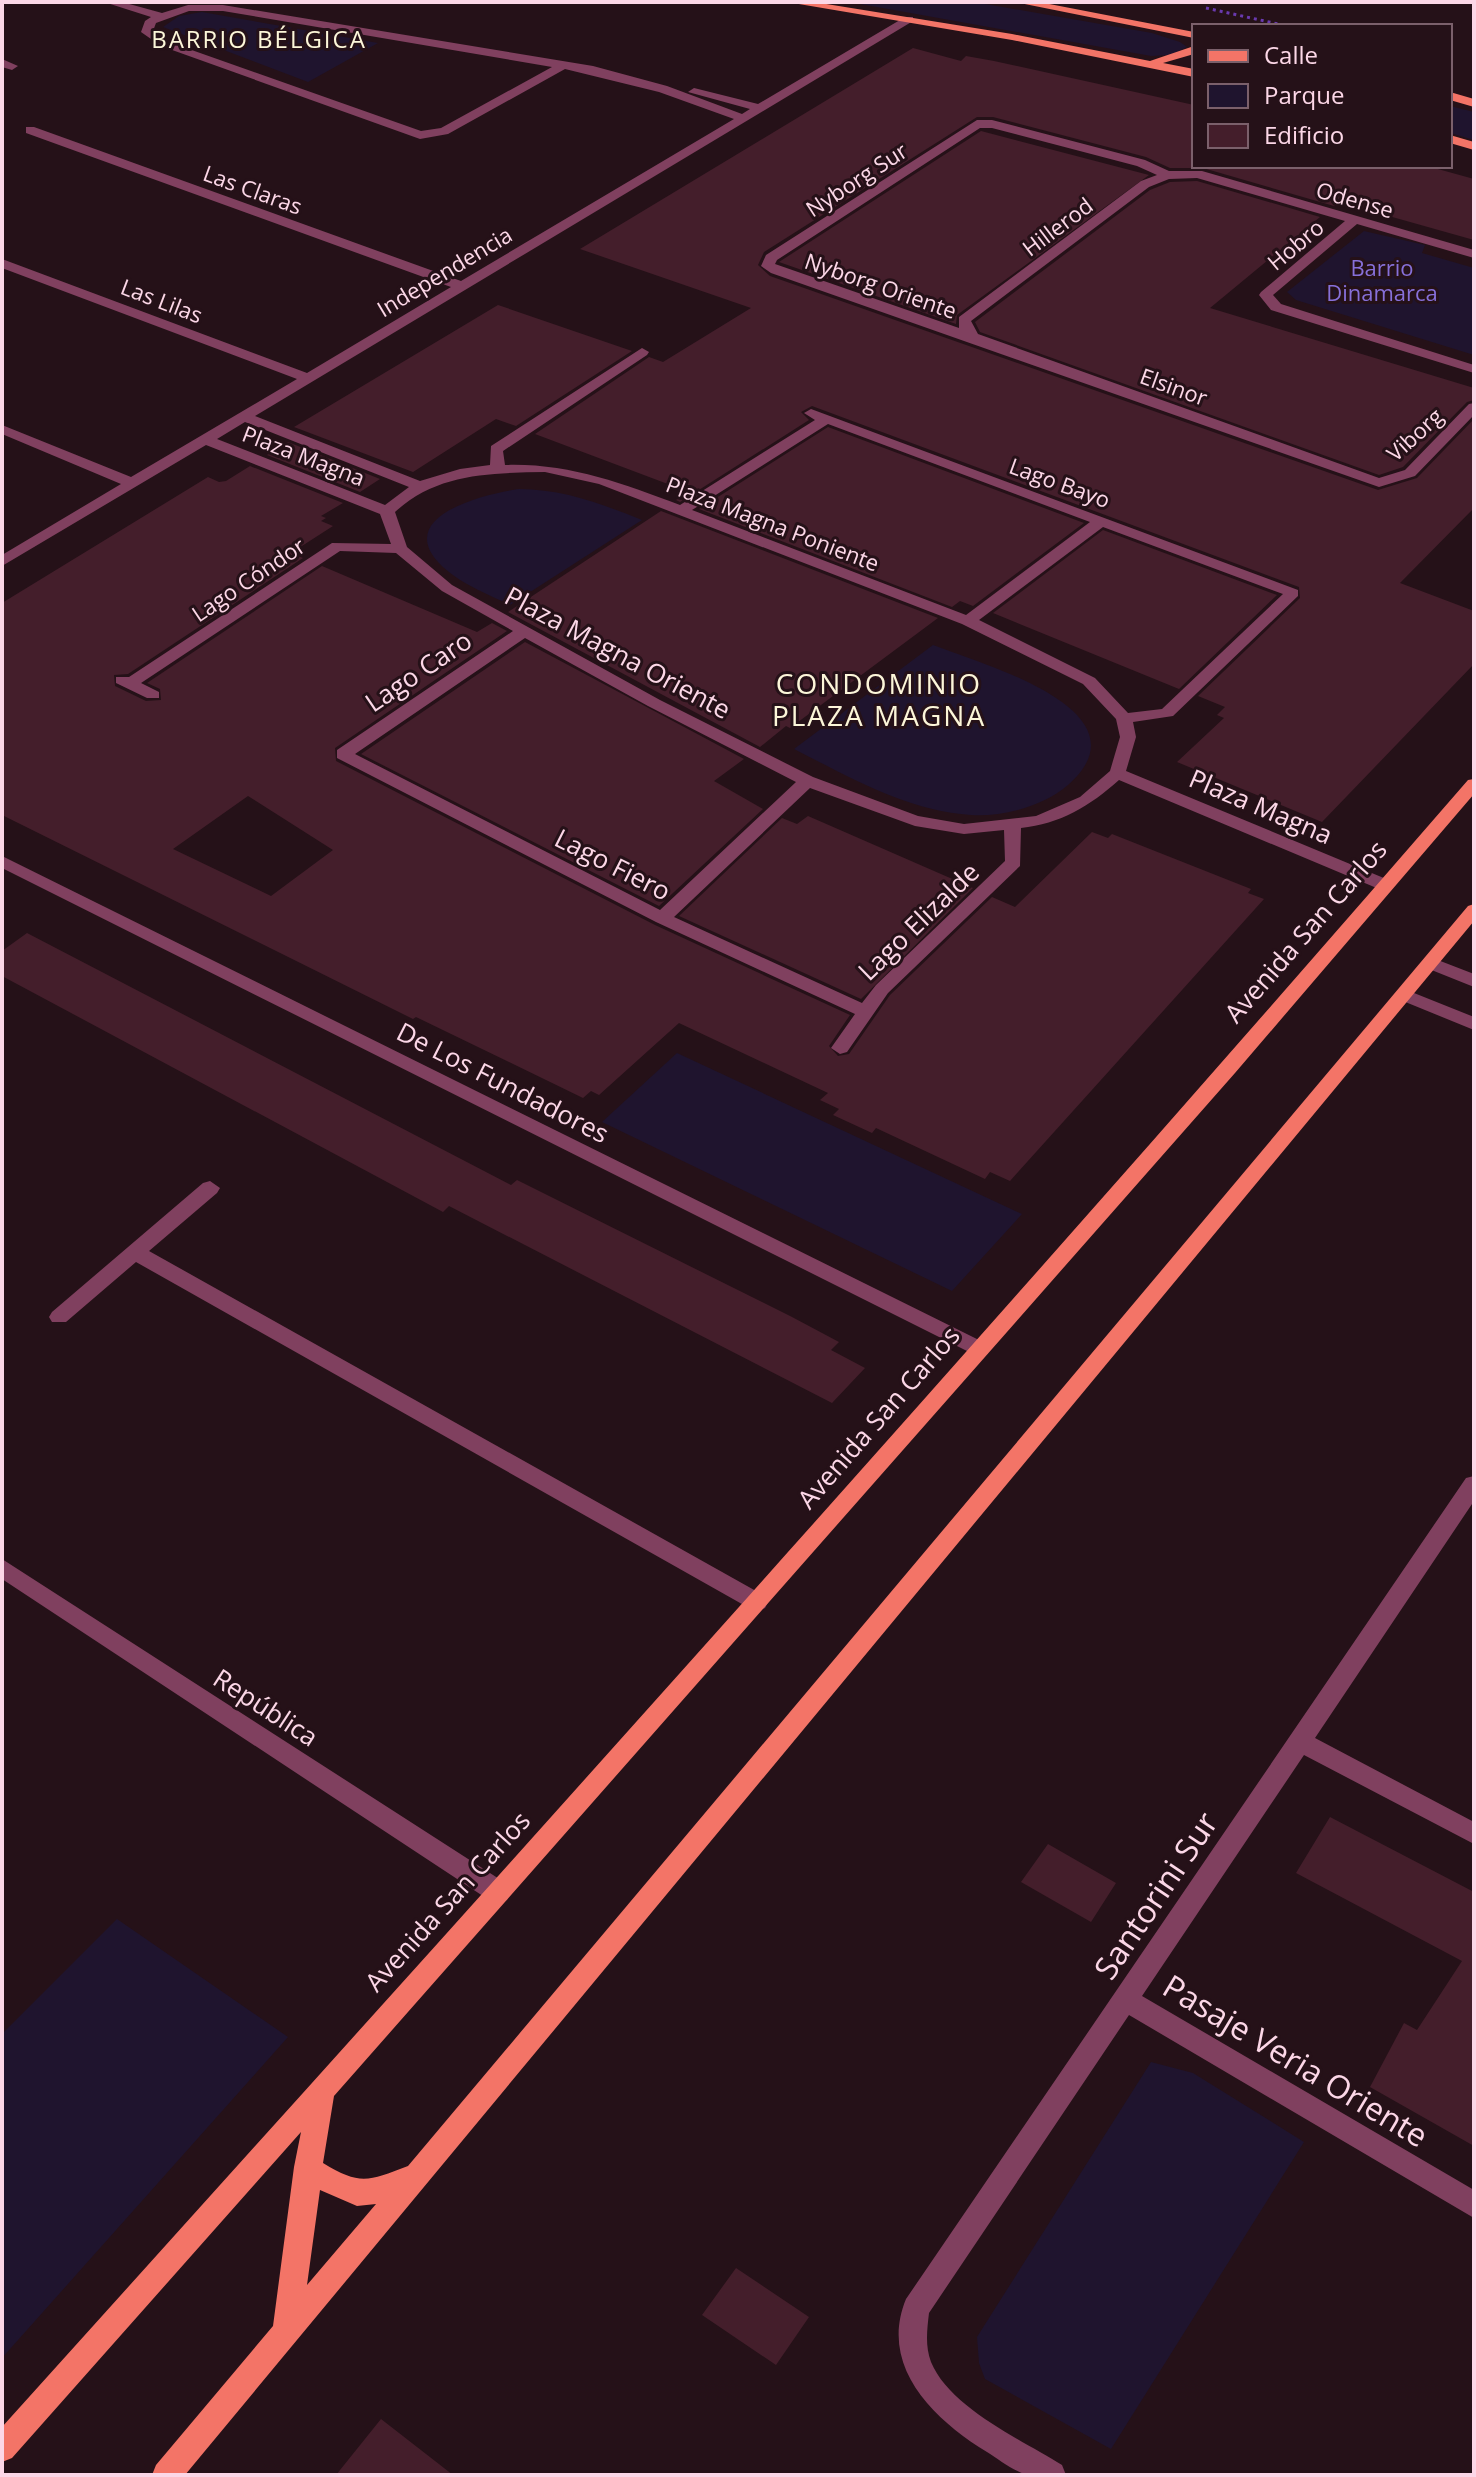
<svg xmlns="http://www.w3.org/2000/svg" width="1476" height="2477" viewBox="0 0 1476 2477" font-family="'Open Sans',sans-serif">
<rect width="100%" height="100%" fill="#251118"/>
<path fill="#1f142e" d="M849,2H974L1152,33L1180,42L1187,47L1170,55L1151,56Z
M202,12L378,43L308,82L163,27L179,16Z
M1450,106L1474,112V140L1450,133Z
M1364,231L1425,245L1422,253L1474,268V355L1296,300L1287,292Z
M519,489C563,489 602,504 642,520L510,605C486,593 458,583 439,563C394,515 488,493 519,489Z
M933,645C982,664 1152,711 1068,785C1044,806 1003,817 971,815C908,811 849,777 794,749Z
M677,1053L1022,1214L952,1291L602,1122Z
M117,1919L288,2037L2,2358V2034Z
M1151,2062L1193,2073L1304,2142L1111,2449L985,2379L979,2363L977,2337Z"/>
<path fill="#441e2b" fill-rule="evenodd" d="M913,48L961,61L966,56L994,61L1194,105V166H1427L1474,179V240L1339,202L1334,206L1203,168H1170L1146,157L993,117H977L764,252L758,265L770,276L1378,490L1417,478L1474,419V508L1400,583L1474,611V664L1322,822L1177,762L1224,718L1217,715L1225,707L1198,696L1300,598L1299,587L812,406L801,412L809,420L680,502L676,500L689,492L535,434L649,357L663,362L751,308L580,249Z
M981,131L1149,175L957,315L956,324L779,262Z
M1197,181L1320,217L1210,308L1474,388V400L1467,402L1403,467L1379,475L980,332L975,322L1150,190L1170,182Z
M498,305L632,351L516,426L496,419L413,472L294,427Z
M828,427L1084,523L973,606L960,601L952,607L699,509Z
M288,442L380,479L360,492L267,455Z
M250,466L343,503L321,516L326,518L321,521L333,526L291,553L303,558L128,674L114,675L115,686L146,701L161,700L160,689L147,683L322,566L477,632L492,623L507,631L335,748L336,761L655,925L850,1015L829,1046L838,1056L849,1054L890,995L992,897L1015,907L1092,832L1108,838L1112,834L1251,889L1248,893L1264,899L1010,1181L990,1172L985,1179L876,1128L872,1133L833,1115L839,1109L820,1100L828,1093L679,1023L599,1095L591,1091L583,1098L416,1017L413,1019L2,815V603L208,477L219,482L226,481ZM248,796L333,850L271,896L173,849Z
M661,511L938,618L790,728L786,726L760,747L508,612Z
M1103,530L1277,595L1179,689L993,613Z
M525,642L744,759L714,781L763,809L659,906L361,754Z
M808,816L973,888L861,999L679,916L782,818L797,824Z
M27,933L511,1185L517,1180L792,1317L839,1342L831,1350L865,1368L832,1403L449,1206L443,1212L2,976V951Z
M1330,1817L1474,1892V2146L1370,2087L1404,2023L1417,2030L1462,1961L1296,1873Z
M1048,1844L1116,1883L1091,1922L1021,1882Z
M736,2268L809,2317L776,2365L702,2315Z
M381,2419L453,2475H336Z"/>
<g fill="none" stroke-linecap="round" stroke-linejoin="round">
<path stroke="#6939ae" stroke-width="3" stroke-dasharray="3 4" stroke-linecap="butt" d="M1206,8L1287,26"/>
<path fill="#80405f" fill-rule="evenodd" d="M104,2H122L162,13L188,5H223L593,66L667,86L742,114L750,109L688,92L694,88L758,104L905,17H913V21L255,416L420,481L460,469L490,465L491,446L642,348L649,352L647,355L503,451L505,465C568,463 621,483 680,505L815,420L804,413L811,409L1298,590V596L1173,716L1133,722L1136,737L1126,771L1391,881L1394,885L1391,889H1379L1119,780C1090,806 1060,824 1021,828L1020,866L888,993L847,1052L840,1054L831,1048L855,1014L656,922L337,758V750L513,631L442,591L396,553L340,551L141,683L159,692V698H147L116,683V677H129L332,543L391,544L380,514L206,445L2,566V555L121,484L2,434V425L131,477L297,379L2,268V259L307,373L451,287L26,133V127H34L461,281L734,119L659,92L565,69L448,134L420,139L161,46L141,32L145,21L151,17ZM189,11H223L552,67L441,128L421,131L169,42L153,31L156,23ZM245,422L409,487L385,505L217,439ZM828,424L1090,522L966,615L692,510ZM545,472L599,484L962,624L1083,684L1116,719L1120,737L1110,771L1080,797L1036,816L964,824L918,816L813,777L660,700L452,585L407,547L395,512C437,473 490,473 545,472ZM1103,527L1283,594L1162,709L1128,713L1095,678L979,620ZM525,638L648,706L796,782L660,910L355,754ZM810,788L915,826L964,834L1004,830L1005,861L876,985L862,1003L674,917Z
M2,59L18,66L12,70L2,67Z
M977,120H992L1145,160L1169,171H1202L1474,250V258L1357,224L1273,295L1281,304L1474,365V373L1271,310L1259,295L1261,292L1345,221L1197,178L1169,179L1149,187L971,321L978,334L1379,478L1405,470L1469,404L1474,403V415L1415,476L1379,487L771,273L761,266L766,255ZM980,128H992L1137,166L1157,175L1141,181L959,317V328L775,264L777,260Z
M2,856L987,1344L990,1349L987,1354H973L2,868Z
M1430,957L1474,974V987L1424,967L1421,963Z
M1404,989L1474,1017V1030L1398,999L1395,995L1398,991Z
M210,1181L220,1188L217,1193L149,1251L765,1596L768,1602L765,1608L757,1611L749,1608L136,1262L66,1322H52L49,1317L52,1312L203,1183Z
M1474,1476V1501L1315,1738L1474,1822V1844L1304,1755L1142,1996L1474,2190V2218L1129,2015L929,2313C927,2330 925,2346 931,2362C950,2408 1022,2440 1062,2465L1066,2475C1054,2475 1035,2477 1024,2474C1011,2469 998,2459 987,2452C935,2420 878,2367 906,2299L1466,1478Z
M2,1559L507,1884L510,1892L507,1900L498,1903L489,1900L2,1579Z"/>
<path fill="#f37467" fill-rule="evenodd" d="M787,2H814L1012,34L1150,61L1194,46V54L1163,63L1194,69V77L1012,40Z
M1015,2H1039L1194,32V38Z
M1450,92L1474,99V107L1450,100Z
M1450,135L1474,142V150L1450,143Z
M1474,779V794L1235,1073L334,2096L323,2163C361,2186 368,2181 408,2166L1468,906L1474,904V921L185,2475H152L156,2465L273,2326L294,2167L301,2132L12,2458L2,2462V2427C494,1881 986,1336 1468,780ZM320,2190L357,2206L376,2204L307,2285Z"/>
</g>
<g text-anchor="middle" dominant-baseline="central" stroke-width="6" stroke-linejoin="round" paint-order="stroke">
<g font-size="22" fill="#fcd7e7" stroke="#251118">
<text transform="translate(856 179) rotate(-33)">Nyborg Sur</text>
<text transform="translate(253 189) rotate(20)">Las Claras</text>
<text transform="translate(1355 199) rotate(16)">Odense</text>
<text transform="translate(1057 226) rotate(-37)">Hillerod</text>
<text transform="translate(1295 244) rotate(-40)">Hobro</text>
<text transform="translate(444 271) rotate(-31)">Independencia</text>
<text transform="translate(881 285) rotate(19)">Nyborg Oriente</text>
<text transform="translate(162 300) rotate(21)">Las Lilas</text>
<text transform="translate(1174 386) rotate(20)">Elsinor</text>
<text transform="translate(1414 434) rotate(-42)">Viborg</text>
<text transform="translate(304 455) rotate(21)">Plaza Magna</text>
<text transform="translate(1060 482) rotate(20)">Lago Bayo</text>
<text transform="translate(773 523) rotate(21)">Plaza Magna Poniente</text>
<text transform="translate(248 579) rotate(-34)">Lago Cóndor</text>
</g>
<g font-size="22" fill="#8770d9" stroke="#251118">
<text x="1382" y="267">Barrio<tspan x="1382" dy="25">Dinamarca</tspan></text>
</g>
<g font-size="24" letter-spacing="2" fill="#fcf6d9" stroke="#251118">
<text x="259" y="38">BARRIO BÉLGICA</text>
</g>
<g font-size="26" fill="#fcd7e7" stroke="#251118">
<text transform="translate(618 652) rotate(28)">Plaza Magna Oriente</text>
<text transform="translate(418 671) rotate(-34)">Lago Caro</text>
<text transform="translate(1261 806) rotate(23)">Plaza Magna</text>
<text transform="translate(613 864) rotate(27)">Lago Fiero</text>
<text transform="translate(918 921) rotate(-44)">Lago Elizalde</text>
<text transform="translate(1305 931) rotate(-49)">Avenida San Carlos</text>
<text transform="translate(503 1082) rotate(27)">De Los Fundadores</text>
<text transform="translate(878 1417) rotate(-49)">Avenida San Carlos</text>
<text transform="translate(266 1707) rotate(33)">República</text>
<text transform="translate(447 1901) rotate(-48)">Avenida San Carlos</text>
</g>
<g font-size="28" letter-spacing="2" fill="#fcf6d9" stroke="#251118">
<text x="879" y="683">CONDOMINIO<tspan x="879" dy="32">PLAZA MAGNA</tspan></text>
</g>
<g font-size="32" fill="#fcd7e7" stroke="#251118">
<text transform="translate(1155 1895) rotate(-56)">Santorini Sur</text>
<text transform="translate(1296 2060) rotate(31)">Pasaje Veria Oriente</text>
</g>
</g>
<rect width="1476" height="2477" fill="none" stroke="#fcd7e7" stroke-width="8"/>
<rect x="1192" y="24" width="260" height="144" fill="#251118" stroke="#7b606b" stroke-width="2"/>
<rect x="1208" y="50" width="40" height="12" fill="#f37467" stroke="#7b606b" stroke-width="2"/>
<text x="1264" y="64" font-size="24" fill="#fcd7e7">Calle</text>
<rect x="1208" y="84" width="40" height="24" fill="#1f142e" stroke="#7b606b" stroke-width="2"/>
<text x="1264" y="104" font-size="24" fill="#fcd7e7">Parque</text>
<rect x="1208" y="124" width="40" height="24" fill="#441e2b" stroke="#7b606b" stroke-width="2"/>
<text x="1264" y="144" font-size="24" fill="#fcd7e7">Edificio</text>
</svg>
